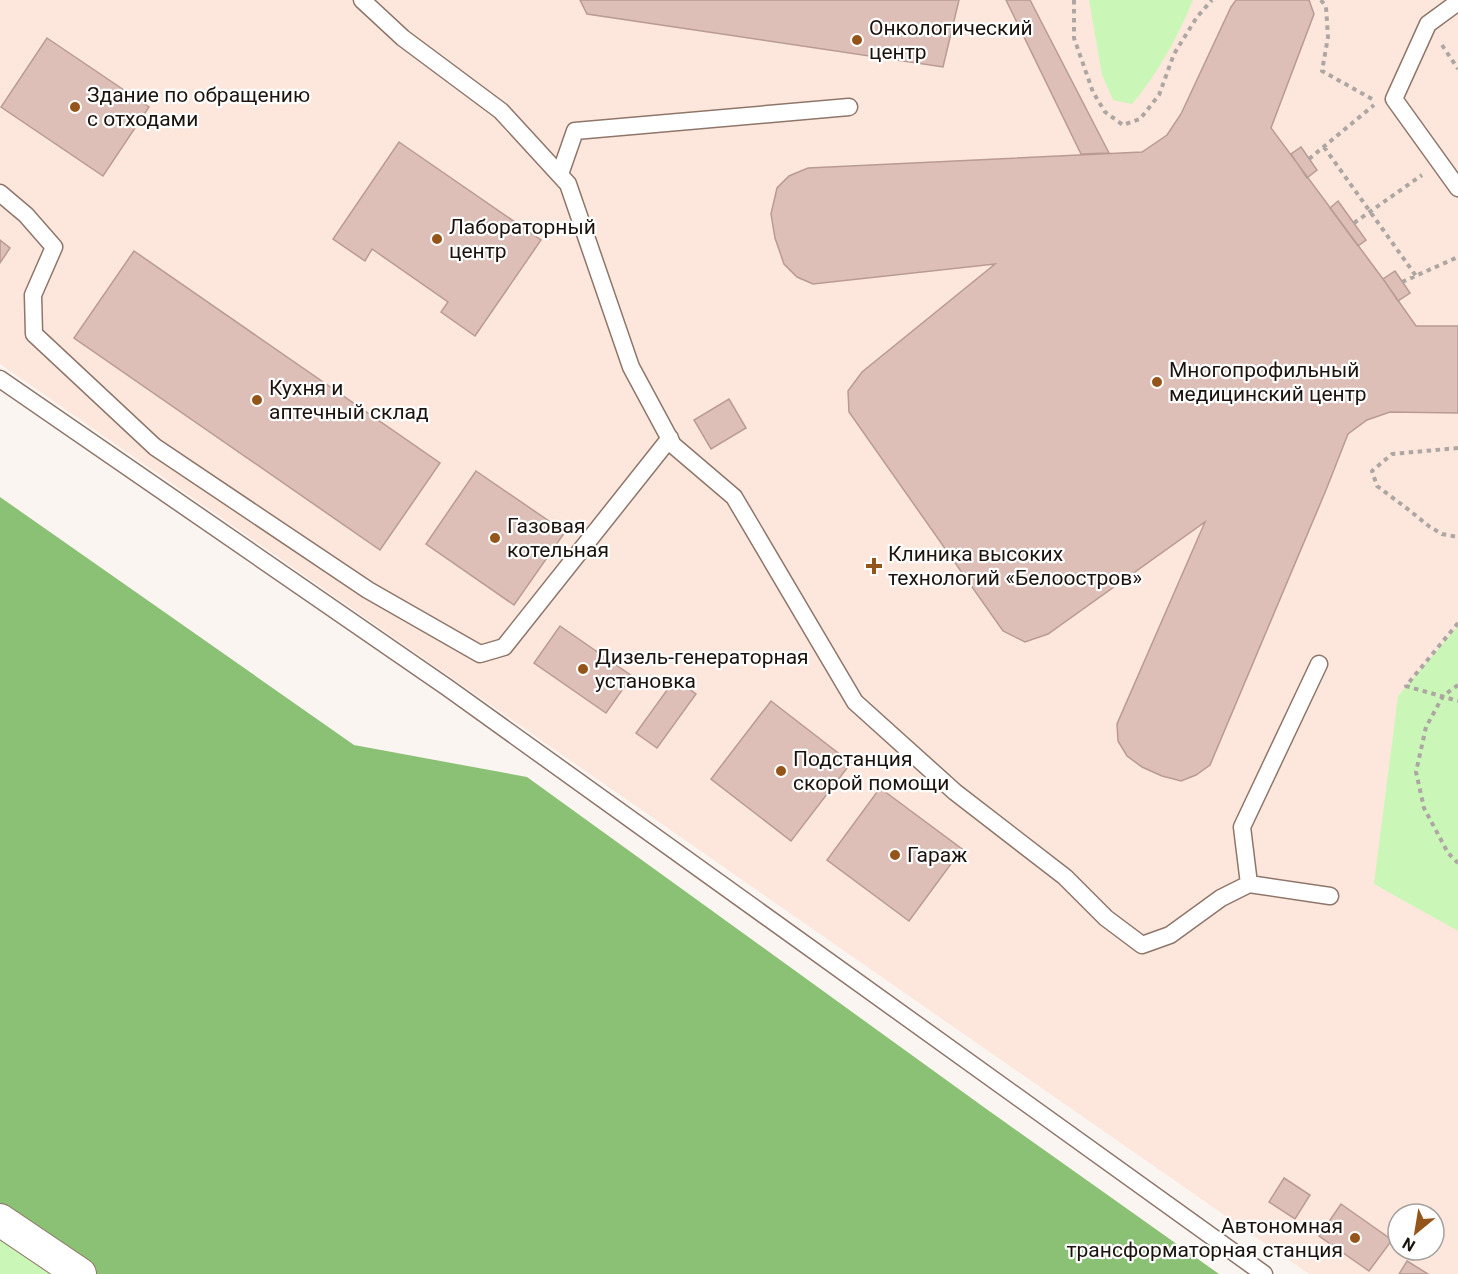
<svg xmlns="http://www.w3.org/2000/svg" width="1458" height="1274" viewBox="0 0 1458 1274" font-family="Roboto,sans-serif">
<rect width="100%" height="100%" fill="#fbf5f2"/>
<path fill="#fde7dc" fill-rule="evenodd" d="M0,0H1458V1274H1309L0,364ZM1398,1214H1434V1250H1398Z"/>
<path fill="#caf7b7" d="M1089,0H1193C1178,37 1158,73 1132,104L1113,100L1102,75Z
M1458,626V931L1374,884L1398,696Z
M0,1220L80,1274H0Z"/>
<path fill="#8bc174" d="M0,497L354,745L527,777L985,1108L1219,1274H80L0,1220Z"/>
<path fill="#ddbfb7" stroke="#b99b94" stroke-width="1.5" d="M580,0H959L943,67L587,14Z
M1006,0H1030L1109,153L1081,154Z
M1236,0H1309L1314,14L1271,128L1383,279L1416,326H1458V413L1390,412L1367,420L1348,434L1326,490L1210,765L1196,775L1181,781L1162,776L1142,767L1127,756L1118,741L1117,724L1205,522L1048,634L1025,642L1003,631L849,412L848,391L862,372L995,264L813,284L797,277L784,264L775,238L771,214L777,188L789,176L808,168L1142,152L1167,135L1181,114L1231,7Z
M47,38L149,107L103,176L1,107Z
M399,142L541,240L475,336L441,312L448,302L372,249L365,261L333,239Z
M1301,147L1317,170L1307,178L1291,154Z
M1338,201L1366,240L1358,246L1330,208Z
M0,240L10,248L0,263Z
M134,251L440,463L380,550L74,338Z
M1395,271L1410,293L1398,301L1383,279Z
M729,399L746,428L711,449L694,420Z
M476,471L565,532L514,605L426,544Z
M560,626L632,676L606,713L534,663Z
M675,679L696,694L657,748L636,733Z
M771,701L851,763L791,841L711,779Z
M880,788L962,849L909,921L827,860Z
M1284,1178L1310,1195L1295,1219L1269,1202Z
M1341,1204L1392,1240L1369,1271L1319,1236Z
M1407,1261L1428,1274H1399Z"/>
<g fill="none" stroke-linecap="round" stroke-linejoin="round">
<g stroke="#8f766a" stroke-width="19">
<path id="service" d="M362,0L403,38L501,111L568,184L631,367L673,445L734,497L855,702L955,792L1065,877L1106,918L1142,945L1170,935L1221,898L1249,884L1330,896
M1458,2L1428,24L1394,99L1458,188
M560,174L575,131L849,107
M0,193L26,215L54,247L33,295L34,334L155,447L368,590L480,654L504,647L670,438
M0,379L448,688L1264,1274
M1249,884L1242,827L1319,664"/>
</g>
<g stroke="#8f766a" stroke-width="34">
<path id="minor" d="M0,1220L80,1274"/>
</g>
<path stroke="#ada6a2" stroke-width="4" stroke-dasharray="4.5 4.5" stroke-linecap="butt" d="M1074,0V38L1093,92L1105,112L1123,125L1140,119L1159,95L1174,54L1197,17L1212,0
M1321,0L1326,7L1328,37L1322,71L1372,99
M1442,45L1458,69
M1324,147L1416,276
M1309,159L1374,105
M1354,223L1422,175
M1402,282L1458,257
M1458,448L1392,454L1372,471L1377,486L1409,510L1430,527L1442,534L1458,537
M1458,623L1406,686L1458,701
M1458,685L1443,696L1426,727L1416,772L1424,808L1448,853L1458,863"/>
<use href="#service" stroke="#fff" stroke-width="16"/>
<use href="#minor" stroke="#fff" stroke-width="32"/>
</g>
<g fill="#93551a" stroke="#fff" stroke-width="2">
<circle cx="857" cy="40" r="6"/>
<circle cx="75" cy="107" r="6"/>
<circle cx="437" cy="239" r="6"/>
<circle cx="1157" cy="382" r="6"/>
<circle cx="257" cy="400" r="6"/>
<circle cx="495" cy="538" r="6"/>
<path d="M871 557h6v6h6v6h-6v6h-6v-6h-6v-6h6z"/>
<circle cx="583" cy="669" r="6"/>
<circle cx="781" cy="771" r="6"/>
<circle cx="895" cy="855" r="6"/>
<circle cx="1355" cy="1238" r="6"/>
</g>
<g text-anchor="middle" dominant-baseline="central" stroke-width="4.5" stroke-linejoin="round" paint-order="stroke">
<g font-size="21" fill="#1c130e" stroke="#fff" text-anchor="start">
<text x="869" y="28">Онкологический<tspan x="869" dy="24">центр</tspan></text>
<text x="87" y="95">Здание по обращению<tspan x="87" dy="24">с отходами</tspan></text>
<text x="449" y="227">Лабораторный<tspan x="449" dy="24">центр</tspan></text>
<text x="1169" y="370">Многопрофильный<tspan x="1169" dy="24">медицинский центр</tspan></text>
<text x="269" y="388">Кухня и<tspan x="269" dy="24">аптечный склад</tspan></text>
<text x="507" y="526">Газовая<tspan x="507" dy="24">котельная</tspan></text>
<text x="888" y="554">Клиника высоких<tspan x="888" dy="24">технологий «Белоостров»</tspan></text>
<text x="595" y="657">Дизель-генераторная<tspan x="595" dy="24">установка</tspan></text>
<text x="793" y="759">Подстанция<tspan x="793" dy="24">скорой помощи</tspan></text>
<text x="907" y="855">Гараж</text>
<text x="1343" y="1226" text-anchor="end">Автономная<tspan x="1343" dy="24">трансформаторная станция</tspan></text>
</g>
</g>
<g transform="translate(1416 1232) rotate(210)"><circle r="28" fill="#ffffff" stroke="#a4a19f" stroke-width="1.5"/>
<path d="M0-4.5L10 22L0 15L-10 22Z" fill="#93551a"/>
<text y="-9" font-size="16" font-weight="bold" text-anchor="middle" fill="#1c130e">N</text>
</g>
</svg>
